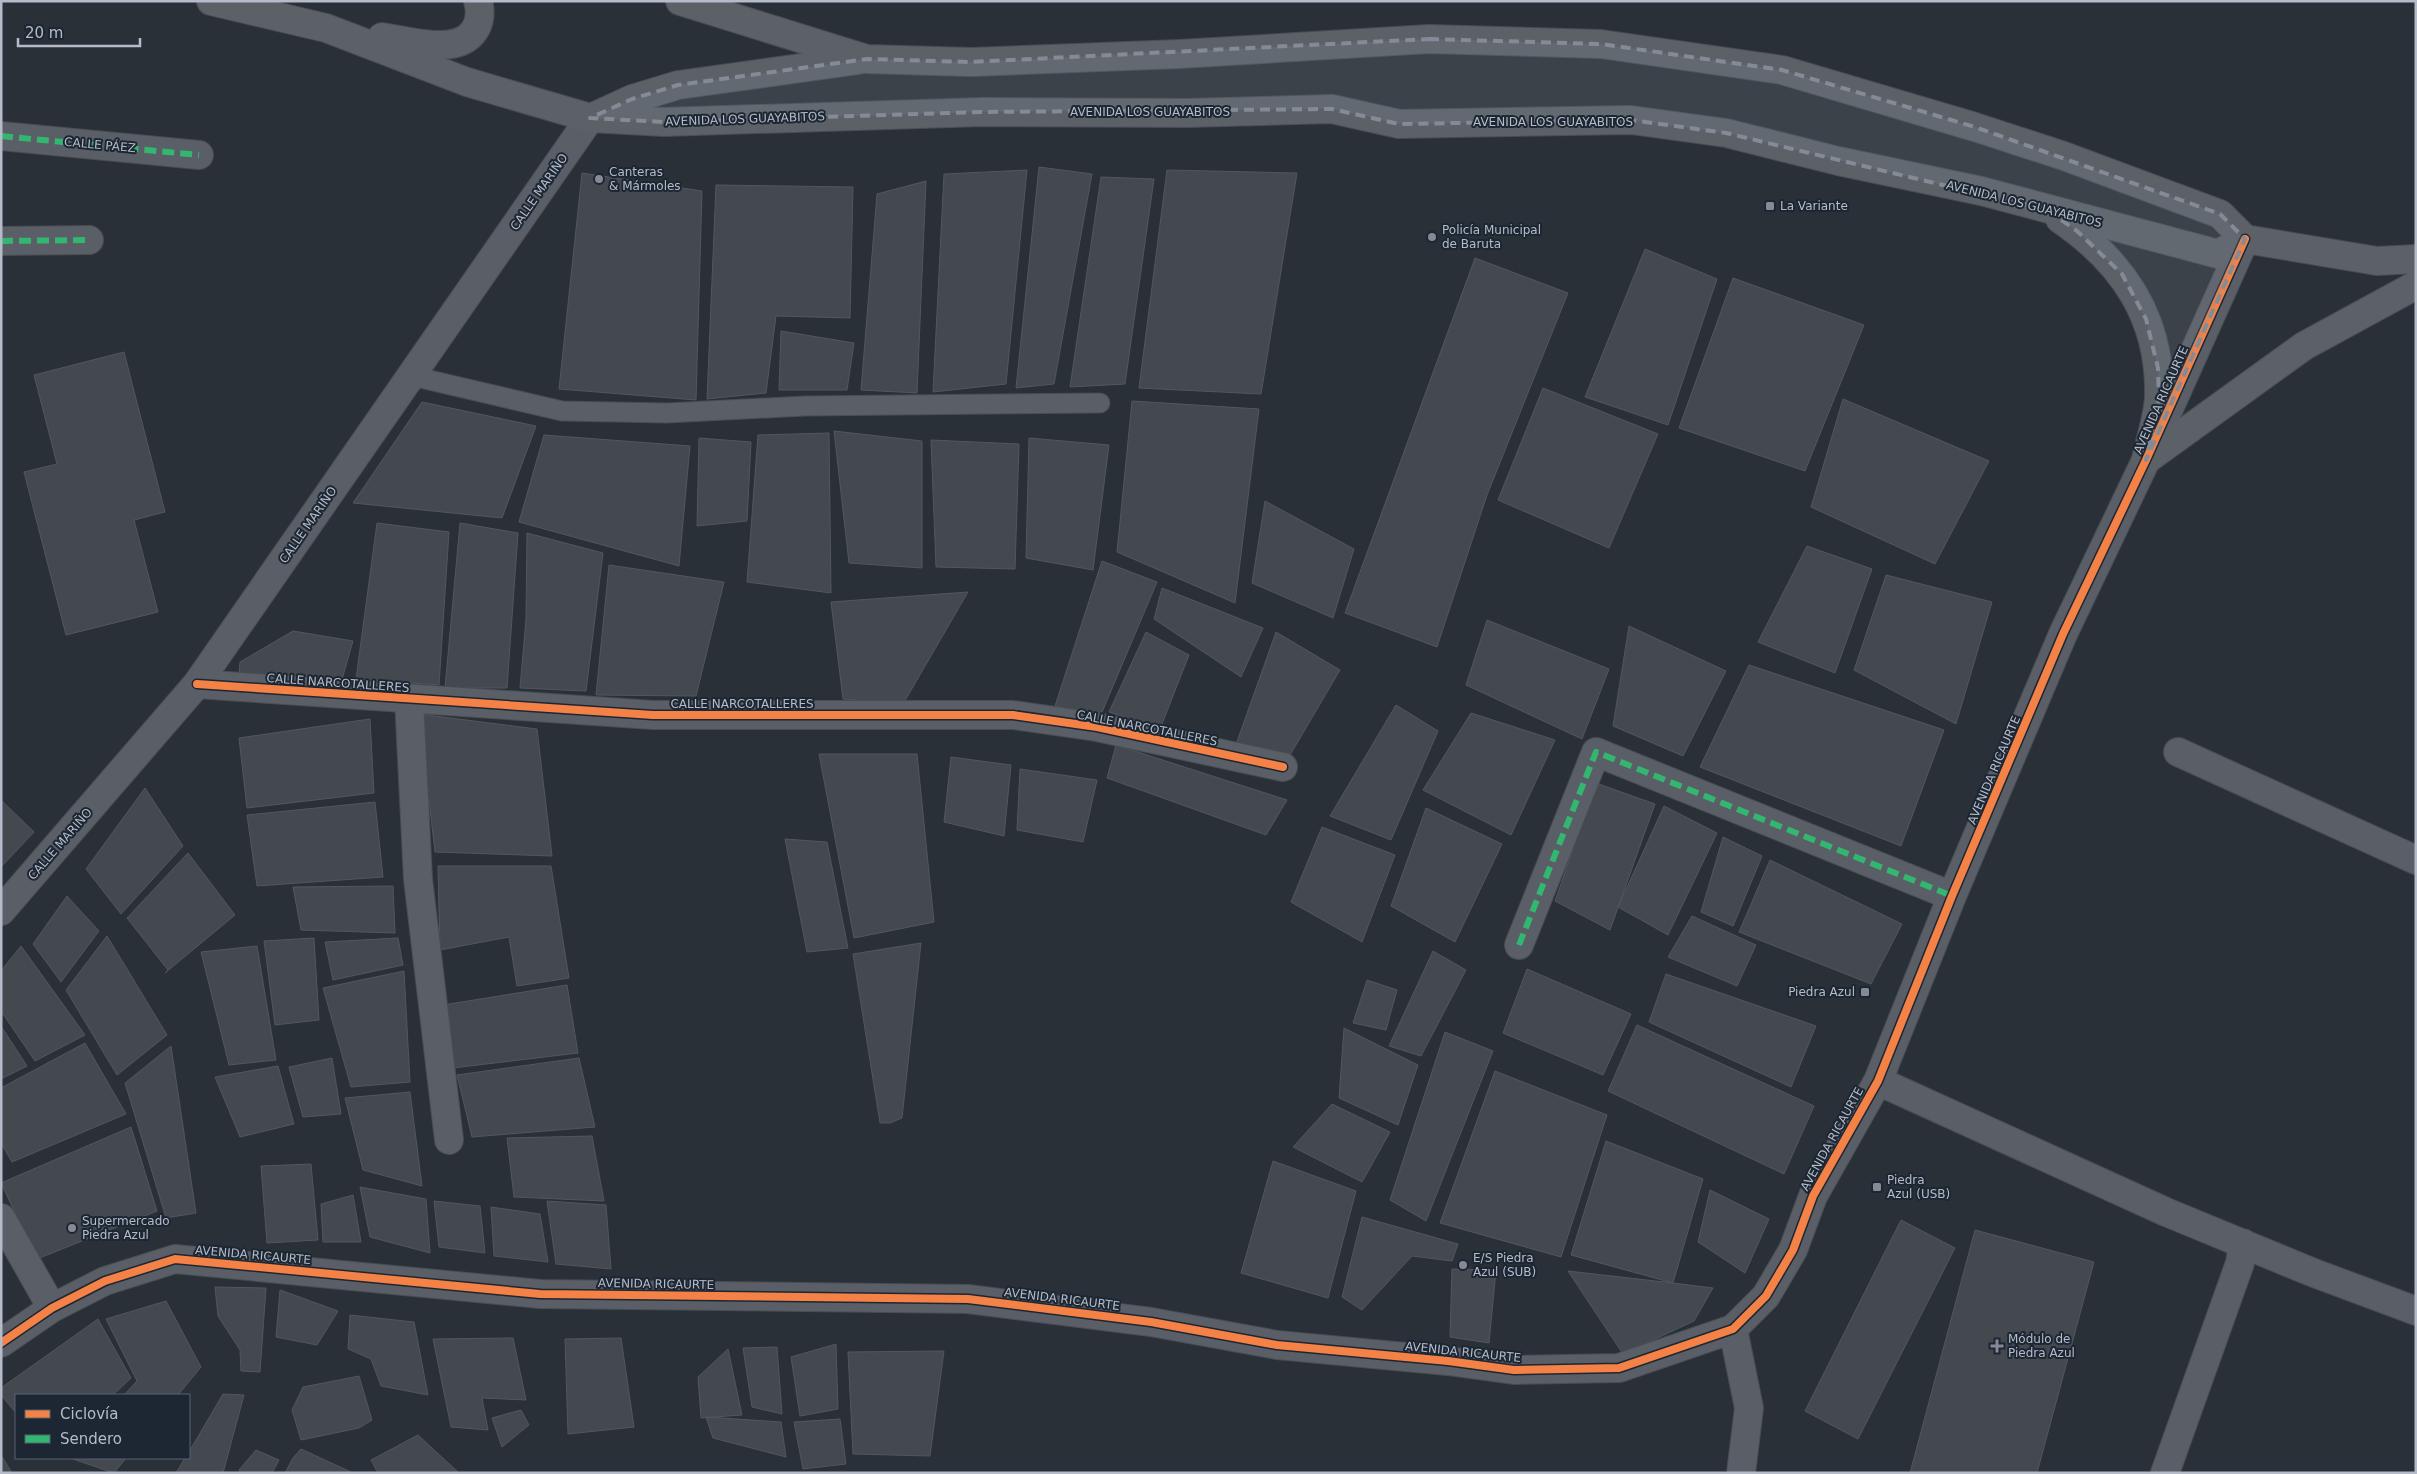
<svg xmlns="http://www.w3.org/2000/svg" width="2417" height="1474" viewBox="0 0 2417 1474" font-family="'DejaVu Sans',sans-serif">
<rect width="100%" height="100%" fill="#2a3038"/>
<path fill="#444950" stroke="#52575f" d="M1039,167L1092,174L1054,384L1016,388Z
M1027,170L1006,384L933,392L944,174Z
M1167,170L1297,173L1261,394L1139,388Z
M582,173L702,191L696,400L559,389Z
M1101,177L1154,179L1125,384L1070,387Z
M926,181L917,393L861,390L877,194Z
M716,185L853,187L850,318L776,316L766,393L707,399Z
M1645,249L1717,279L1668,425L1585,397Z
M1475,258L1568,293L1487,495L1437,647L1345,613Z
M1733,278L1864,325L1805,471L1679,428Z
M781,331L854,343L847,390H779Z
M124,352L165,512L134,520L158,612L66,635L24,472L57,464L34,375Z
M1543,388L1658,434L1609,548L1498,500Z
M1843,399L1989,461L1935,564L1811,507Z
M1132,401L1259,409L1235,603L1117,552Z
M422,402L536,426L502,518L353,503Z
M834,431L922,441V568L849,563Z
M829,433L831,593L747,582L758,435Z
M544,435L690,446L679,566L519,522Z
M699,438L751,442L747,521L697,526Z
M1029,438L1109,445L1093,570L1026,558Z
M931,440L1019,444L1015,569L936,567Z
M1265,501L1354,549L1333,618L1252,583Z
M377,523L449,532L439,685L356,679Z
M460,523L518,533L507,688H445Z
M527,533L603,553L586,691L520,688L526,619Z
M1807,546L1872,569L1835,673L1758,642Z
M1102,561L1157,582L1100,717L1055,706Z
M609,565L724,582L696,696L596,695Z
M1886,575L1992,602L1956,724L1854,670Z
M1162,588L1263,628L1241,677L1154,619Z
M968,592L903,704L843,699L831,602Z
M1487,620L1609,669L1582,739L1466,685Z
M1629,626L1726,671L1683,756L1613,726Z
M293,631L353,641L341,683L239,674L240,662Z
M1146,632L1189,655L1160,729L1109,712Z
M1276,632L1340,670L1283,767L1234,750Z
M1749,665L1944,730L1901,846L1700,767Z
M1396,705L1438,731L1391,840L1330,816Z
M1471,713L1555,740L1511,835L1423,790Z
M419,714L537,729L552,856L435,852Z
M370,719L374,793L247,808L239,738Z
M1116,745L1287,800L1266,835L1107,778Z
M819,754H917L934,922L854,938Z
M951,757L1011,765L1004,836L944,822Z
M1020,769L1097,780L1083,842L1017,830Z
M1596,783L1655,804L1610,930L1555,901Z
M145,788L183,846L121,914L86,869Z
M1,800L34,832L1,867Z
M375,802L383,877L257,886L247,815Z
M1664,806L1717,833L1668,935L1618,907Z
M1426,808L1502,844L1455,942L1391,906Z
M1322,827L1395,855L1362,942L1291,902Z
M1723,837L1762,856L1733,926L1701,912Z
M785,839L827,842L848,948L807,952Z
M188,853L235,915L165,973L168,970L127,918Z
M1770,860L1902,924L1871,984L1739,932Z
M438,866H551L569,978L517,986L509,937L440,950Z
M393,886L395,933L301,930L293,887Z
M67,896L99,931L61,982L33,944Z
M1692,916L1756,945L1737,986L1668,957Z
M107,936L167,1035L117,1075L66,990Z
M314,938L319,1020L275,1025L264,941Z
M398,938L403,965L333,980L325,942Z
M921,943L902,1118L890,1123H880L853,954Z
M21,946L85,1035L35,1061L1,1011V971Z
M257,946L276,1060L229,1065L201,952Z
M1433,951L1466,970L1421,1056L1389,1046Z
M1527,969L1631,1014L1603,1075L1503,1033Z
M404,971L410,1082L351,1087L323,988Z
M1666,974L1816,1026L1791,1087L1649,1022Z
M1367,980L1397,990L1386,1030L1353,1023Z
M567,985L578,1053L453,1068L443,1005Z
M1637,1025L1814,1106L1784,1174L1608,1091Z
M1,1026L27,1066L1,1079Z
M1344,1028L1418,1065L1398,1125L1339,1098Z
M1445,1032L1493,1051L1426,1221L1390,1200Z
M85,1043L126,1114L12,1162L1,1143V1088Z
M171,1046L196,1213L166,1218L125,1083Z
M332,1058L341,1114L303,1117L289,1067Z
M579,1058L595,1127L472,1137L457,1075Z
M278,1066L294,1124L240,1137L215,1077Z
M1495,1071L1607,1115L1561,1257L1440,1223Z
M410,1092L422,1186L363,1170L345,1098Z
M1332,1104L1390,1132L1362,1182L1293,1147Z
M131,1127L157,1211L37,1259L1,1183Z
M592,1136L604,1201L514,1197L507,1138Z
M1606,1141L1703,1179L1673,1283L1571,1255Z
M1273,1161L1356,1191L1328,1298L1241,1273Z
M311,1164L318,1240L267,1243L261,1166Z
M360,1187L426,1199L430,1253L370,1237Z
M1710,1190L1769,1219L1745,1273L1698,1242Z
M353,1195L361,1242H323L321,1204Z
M434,1201L480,1206L485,1253L439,1247Z
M547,1201L606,1205L611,1269L556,1264Z
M491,1207L540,1214L548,1262L494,1256Z
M1362,1217L1458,1244L1452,1261L1412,1256L1362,1310L1342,1297Z
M1901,1220L1955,1248L1858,1439L1805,1411Z
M1975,1230L2094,1262L2037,1473H1910Z
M1452,1269L1496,1270L1489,1343L1450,1337Z
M1568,1271L1673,1283L1713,1288L1694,1321L1623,1354Z
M215,1287L266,1288L260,1372L241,1371L240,1350L218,1316Z
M280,1290L338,1311L317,1345L276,1337Z
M166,1301L201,1367L178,1395H124L137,1381L106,1319Z
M350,1315L414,1322L428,1395L381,1386L371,1359L348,1349Z
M98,1319L131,1378L113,1395H16V1413L1,1395V1388Z
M513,1338L526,1400L482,1398L488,1430L451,1427L433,1339Z
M621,1338L634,1427L568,1434L565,1339Z
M836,1344L838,1409L800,1416L791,1357Z
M777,1347L782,1414L752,1407L743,1348Z
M728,1349L742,1415L701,1418L698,1377Z
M944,1351L930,1456L853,1454L848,1352Z
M359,1376L372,1420L359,1428L301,1440L292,1410L303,1387Z
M223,1394L244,1395L223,1473H176L185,1458H189V1452Z
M521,1410L529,1425L502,1447L492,1418Z
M706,1417L781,1422L786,1457L713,1438Z
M840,1419L846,1464L803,1469L794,1422Z
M418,1435L459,1473H378L371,1460Z
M301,1449L353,1473H285L293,1458Z
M256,1450L279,1460L272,1473H241L239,1470Z
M1,1455L12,1473H1Z
M70,1458H126L114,1473Z"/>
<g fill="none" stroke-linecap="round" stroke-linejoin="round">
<g stroke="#484c53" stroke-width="21">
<path id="service" d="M412,376L562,411L667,413L805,406L1100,403"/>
</g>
<g stroke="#484c53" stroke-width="30">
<path id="minor" d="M1,136L199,155
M1,241L89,240
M197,684L653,715H1013L1097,727L1283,767
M409,699L418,879L449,1140
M2178,752L2416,860
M1,911L197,684L590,118
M1519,945L1596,752L1952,896
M1878,1081L2166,1212L2314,1273L2416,1311
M1,1218L52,1308
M1733,1329L1749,1408L1741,1473
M1,1343L52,1308L105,1281L175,1259L540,1294L968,1299L1151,1322L1277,1345L1448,1361L1514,1370L1619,1368L1733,1329L1766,1296L1793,1250L1813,1196L1878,1081L1952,896L2063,634L2146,460L2245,239
M2165,1473L2240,1263L2243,1243"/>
</g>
<g stroke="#484c55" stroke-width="30">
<path id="primary" d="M211,1L326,28L467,82L590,118L664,122L983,112L1187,113L1332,109L1399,124L1631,120L1726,133L1838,161L1981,191L2218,254L2245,239
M680,1L867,59L971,62L1179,54L1429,39L1601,44L1782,70L1975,127L2064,156L2220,214L2245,239
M382,37C408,41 457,56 474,31C480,23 481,11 478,1
M593,117L632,99L678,85L858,60
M2060,219C2123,262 2161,318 2159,397C2158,417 2150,440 2146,460
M2245,239L2377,261L2416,259
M2146,460L2304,346L2416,285"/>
</g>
<use href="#service" stroke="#5a5e66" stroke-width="19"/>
<use href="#minor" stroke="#5a5e66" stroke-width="28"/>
<use href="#primary" stroke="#5c6168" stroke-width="28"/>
<path stroke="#33b770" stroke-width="6" stroke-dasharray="12 6" stroke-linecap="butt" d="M1,136L199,155
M1,241L89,240
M1519,945L1596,752L1952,896"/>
<g stroke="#1d2633" stroke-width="11">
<path id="cycleway" d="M197,684L653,715H1013L1097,727L1283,767
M1,1343L52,1308L105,1281L175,1259L540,1294L968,1299L1151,1322L1277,1345L1448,1361L1514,1370L1619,1368L1733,1329L1766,1296L1793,1250L1813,1196L1878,1081L1952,896L2063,634L2146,460L2245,239"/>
</g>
<use href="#cycleway" stroke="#f48246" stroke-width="8"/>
</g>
<path fill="#848b96" fill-opacity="0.2" stroke="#848b96" stroke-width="4" stroke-dasharray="10 6" stroke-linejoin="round" d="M1429,39L1601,44L1782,70L1975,127L2220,214L2245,239L2146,460L2159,398L2158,368L2146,319L2122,274L2077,231L2047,210L1726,133L1631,120L1399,124L1332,109L983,112L664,122L590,118L632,99L678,85L867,59L971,62Z"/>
<g fill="#848b96" stroke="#1d2633" stroke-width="2">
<circle cx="599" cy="179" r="5"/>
<rect x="1765" y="201" width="10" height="10" rx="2.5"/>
<circle cx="1432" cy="237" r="5"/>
<rect x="1860" y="987" width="10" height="10" rx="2.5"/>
<rect x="1872" y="1182" width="10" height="10" rx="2.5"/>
<circle cx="72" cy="1228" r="5"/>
<circle cx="1463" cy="1265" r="5"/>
<path d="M1994.5 1338.5h5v5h5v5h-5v5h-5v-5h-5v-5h5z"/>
</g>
<g text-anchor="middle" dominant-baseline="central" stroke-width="4" stroke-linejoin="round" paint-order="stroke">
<g font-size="12" fill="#b4bcc9" stroke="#1d2633">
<text x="1150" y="112">AVENIDA LOS GUAYABITOS</text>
<text transform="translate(745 119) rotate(-2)">AVENIDA LOS GUAYABITOS</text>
<text x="1553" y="122">AVENIDA LOS GUAYABITOS</text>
<text transform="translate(100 145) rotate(5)">CALLE PÁEZ</text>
<text transform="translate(539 192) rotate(-55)">CALLE MARIÑO</text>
<text transform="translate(2024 204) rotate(14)">AVENIDA LOS GUAYABITOS</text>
<text transform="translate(2161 400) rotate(-66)">AVENIDA RICAURTE</text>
<text transform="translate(308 525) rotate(-55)">CALLE MARIÑO</text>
<text transform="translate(338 683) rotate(4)">CALLE NARCOTALLERES</text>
<text x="742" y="704">CALLE NARCOTALLERES</text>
<text transform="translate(1147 728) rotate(11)">CALLE NARCOTALLERES</text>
<text transform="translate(1994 770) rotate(-67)">AVENIDA RICAURTE</text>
<text transform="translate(60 844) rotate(-49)">CALLE MARIÑO</text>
<text transform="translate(1832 1139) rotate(-61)">AVENIDA RICAURTE</text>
<text transform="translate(253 1255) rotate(5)">AVENIDA RICAURTE</text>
<text transform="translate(656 1284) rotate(1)">AVENIDA RICAURTE</text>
<text transform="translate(1062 1299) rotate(7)">AVENIDA RICAURTE</text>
<text transform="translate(1463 1352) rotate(6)">AVENIDA RICAURTE</text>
</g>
<g font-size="12" fill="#b4bcc9" stroke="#1d2633" text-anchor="start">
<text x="609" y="172">Canteras<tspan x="609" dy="14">&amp; Mármoles</tspan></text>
<text x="1780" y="206">La Variante</text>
<text x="1442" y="230">Policía Municipal<tspan x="1442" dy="14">de Baruta</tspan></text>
<text x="1855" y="992" text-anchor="end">Piedra Azul</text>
<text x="1887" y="1180">Piedra<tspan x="1887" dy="14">Azul (USB)</tspan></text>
<text x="82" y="1221">Supermercado<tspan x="82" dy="14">Piedra Azul</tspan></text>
<text x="1473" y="1258">E/S Piedra<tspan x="1473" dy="14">Azul (SUB)</tspan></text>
<text x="2008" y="1339">Módulo de<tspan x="2008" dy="14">Piedra Azul</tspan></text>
</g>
</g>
<rect width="2417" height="1474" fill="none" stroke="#b4bcc9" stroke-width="5"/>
<rect x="15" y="1394" width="175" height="65" fill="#1d2633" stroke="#59626f"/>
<rect x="25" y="1410" width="25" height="8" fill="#f48246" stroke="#59626f"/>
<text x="60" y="1419" font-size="15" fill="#b4bcc9">Ciclovía</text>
<rect x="25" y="1435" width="25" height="8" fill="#33b770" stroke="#59626f"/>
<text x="60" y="1444" font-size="15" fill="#b4bcc9">Sendero</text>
<path d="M18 38v8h122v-8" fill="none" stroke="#b4bcc9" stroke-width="2.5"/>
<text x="25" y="38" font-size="15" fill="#b4bcc9" stroke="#1d2633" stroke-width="4" paint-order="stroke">20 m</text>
</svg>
